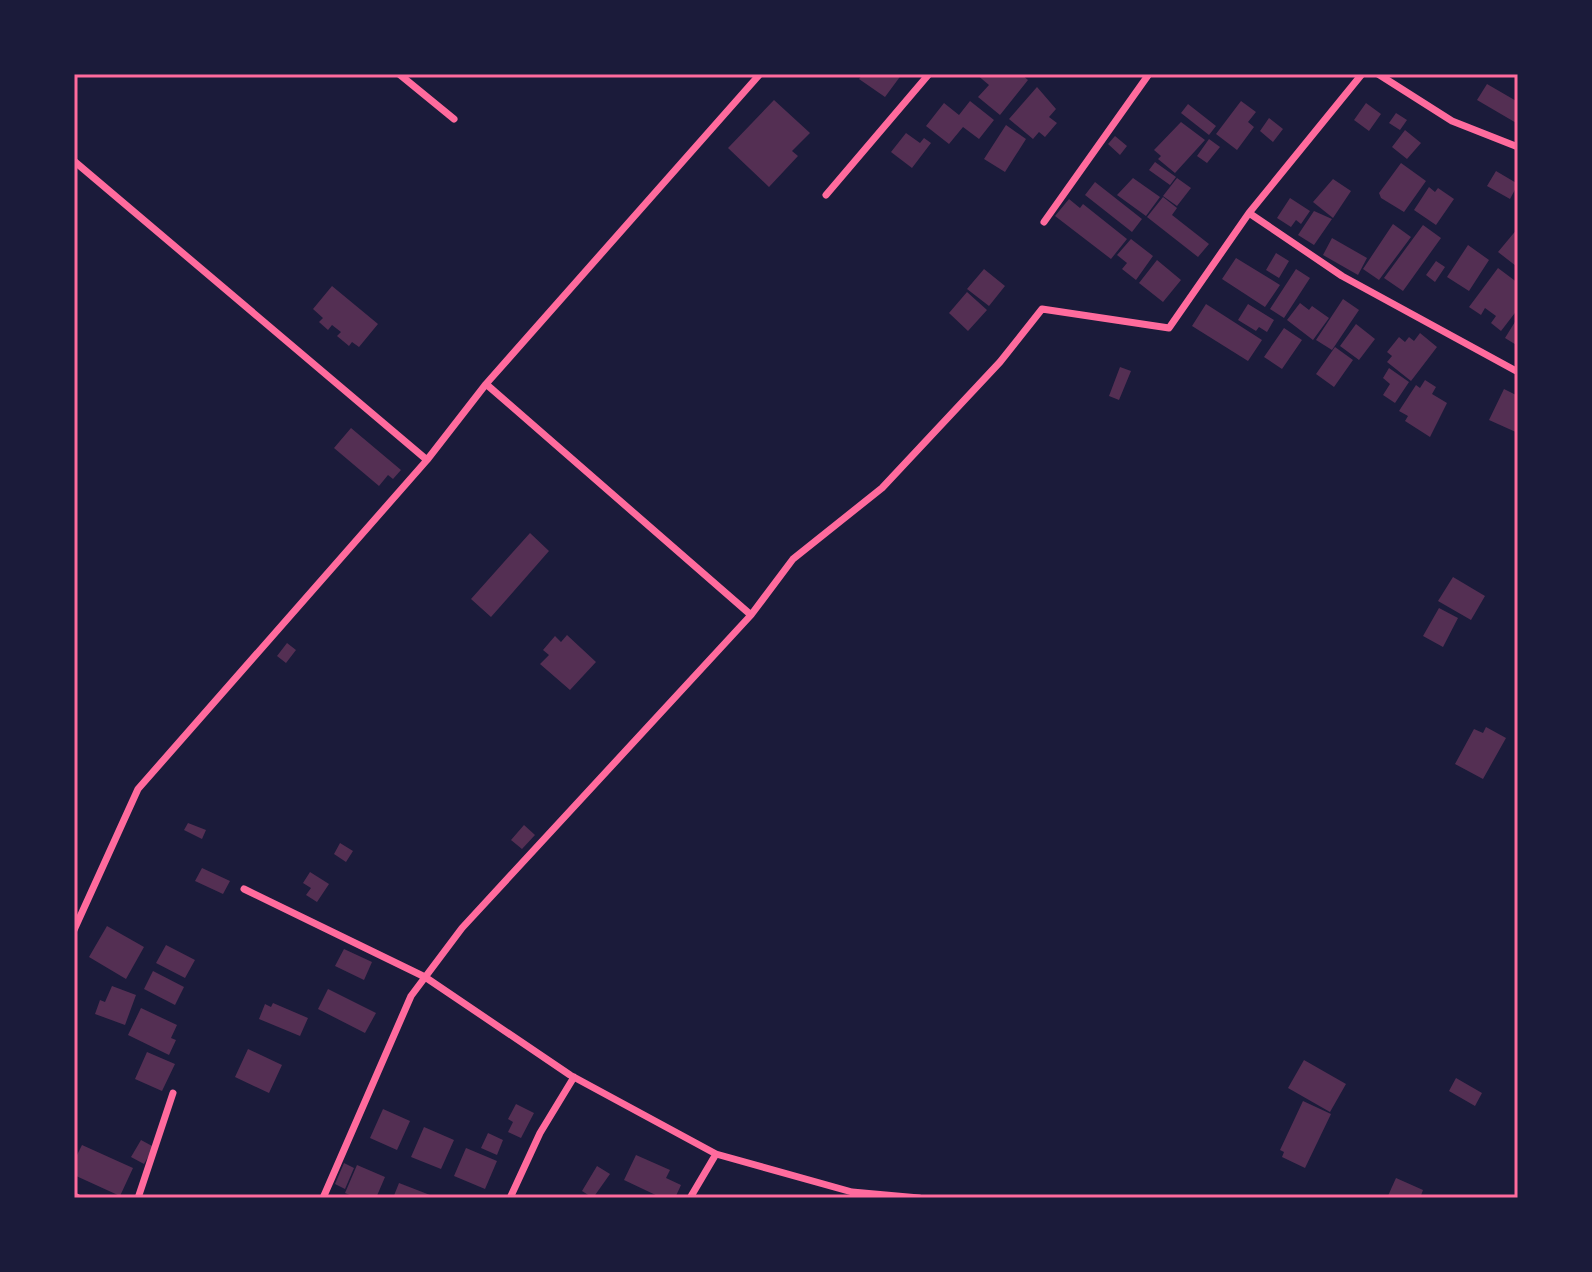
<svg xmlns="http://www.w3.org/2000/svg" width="1592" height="1272" viewBox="0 0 1592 1272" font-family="Overpass,sans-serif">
<rect width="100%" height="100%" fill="#1b1b3a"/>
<path fill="#542f53" d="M863,74H902L885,97L859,79Z
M976,74H1021L1028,80L1000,115L978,97L989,85Z
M1487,84L1518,102V124L1477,100Z
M1037,87L1056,109L1049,117L1057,123L1045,137L1039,132L1033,139L1009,119Z
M774,100L810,133L792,151L798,156L769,187L728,148Z
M970,101L994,120L979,139L963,127L949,144L926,126L944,103L959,115Z
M1241,101L1256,112L1248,122L1254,127L1237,150L1216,134Z
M1366,103L1381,114L1369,131L1354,120Z
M1188,104L1216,126L1209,135L1181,113Z
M1396,113L1407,120L1400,130L1389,123Z
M1269,118L1283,129L1273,142L1260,131Z
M1181,122L1205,140L1175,173L1158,159L1161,156L1154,150Z
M1006,125L1026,139L1005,172L984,159Z
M1405,130L1421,143L1407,159L1392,147Z
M906,133L920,143L924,138L931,143L912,168L891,152Z
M1115,136L1127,146L1120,155L1108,144Z
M1209,139L1220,147L1207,163L1197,156Z
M1155,162L1176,177L1170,185L1149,170Z
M1401,163L1426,181L1404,212L1381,198L1379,193Z
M1496,171L1518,184L1510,199L1487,186Z
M1133,178L1160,197L1146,216L1117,195Z
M1177,178L1191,188L1177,206L1163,196Z
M1333,179L1351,191L1333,218L1313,202Z
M1095,182L1142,219L1132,232L1085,195Z
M1429,187L1435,192L1438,188L1454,199L1436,225L1414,210Z
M1163,197L1177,208L1172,215L1209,244L1198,257L1147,217Z
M1290,198L1310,211L1301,224L1296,220L1291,227L1277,218Z
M1069,199L1080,208L1083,204L1127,239L1111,259L1055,216Z
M1314,211L1332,219L1314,245L1298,235Z
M1393,224L1411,237L1379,280L1363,269Z
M1423,225L1441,238L1403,291L1384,278Z
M1518,228V263L1516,266L1498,252Z
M1332,238L1367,258L1358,275L1323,255Z
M1131,239L1153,256L1136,280L1122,269L1127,263L1117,255Z
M1468,245L1489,260L1469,291L1447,277Z
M1276,253L1289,261L1279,278L1266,270Z
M1236,258L1280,285L1265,307L1222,279Z
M1157,260L1181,280L1163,302L1139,283Z
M1436,261L1445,267L1435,282L1426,275Z
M1498,268L1518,283V309L1501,331L1491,323L1496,316L1485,308L1481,315L1469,307Z
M984,269L1005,286L989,306L967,289Z
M1296,269L1310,278L1284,318L1270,309Z
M332,286L378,324L359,347L352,342L349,346L337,336L341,332L332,325L328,330L319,322L323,318L313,309Z
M967,292L987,310L968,331L949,313Z
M1343,299L1359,310L1332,350L1316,340Z
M1300,303L1309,310L1312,306L1329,318L1313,340L1287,320Z
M1206,304L1262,340L1248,361L1192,326Z
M1248,304L1274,320L1267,332L1259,327L1256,331L1238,320Z
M1518,317V346L1505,338Z
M1356,324L1375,339L1359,360L1340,346Z
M1284,328L1302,340L1282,369L1264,357Z
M1420,333L1437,347L1411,381L1387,362L1392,356L1387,352L1399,337L1405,342L1409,337L1414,341Z
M1335,347L1353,360L1334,387L1316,374Z
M1120,367L1131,371L1119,400L1109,396Z
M1389,368L1409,382L1395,403L1383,395L1390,384L1383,378Z
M1425,380L1436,387L1432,394L1447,403L1430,437L1405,421L1408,416L1399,411L1416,385L1420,388Z
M1504,389L1518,396V433L1489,420Z
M351,428L401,470L393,479L388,475L379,486L334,448Z
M530,533L549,551L491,617L471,599Z
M1453,577L1485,596L1471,620L1438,601Z
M1439,608L1458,618L1443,647L1423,636Z
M567,635L596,662L570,690L540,664L549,655L543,650L555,636L561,642Z
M287,643L296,650L286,663L277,656Z
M1486,727L1506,738L1483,779L1455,764L1474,729L1483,733Z
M188,823L206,830L202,839L184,830Z
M524,825L535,835L522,849L511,840Z
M340,843L353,851L346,862L334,854Z
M202,868L230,881L223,894L195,881Z
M310,872L329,884L317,902L306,895L311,888L303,883Z
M107,926L144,947L126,979L89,957Z
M166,945L195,960L185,978L156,963Z
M344,949L372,962L364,980L335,966Z
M153,971L184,987L175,1005L144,989Z
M112,986L136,995L125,1025L95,1014L100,1000L105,1002Z
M328,989L376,1013L365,1033L318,1009Z
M273,1003L308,1018L300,1036L259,1019L265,1004L271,1007Z
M141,1008L177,1025L171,1038L176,1040L169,1055L128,1035Z
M248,1049L282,1065L269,1093L235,1077Z
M147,1052L175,1064L162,1091L135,1079Z
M1304,1060L1346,1084L1330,1112L1288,1088Z
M1456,1078L1482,1093L1475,1106L1449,1091Z
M1303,1101L1331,1114L1305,1168L1282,1157L1284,1152L1280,1150Z
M516,1104L534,1113L521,1138L508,1132L513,1122L508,1119Z
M383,1109L410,1121L397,1150L370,1138Z
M424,1127L454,1140L441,1169L411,1157Z
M488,1133L503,1140L497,1155L481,1148Z
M141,1140L154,1147L144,1164L131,1157Z
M82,1145L133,1168L120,1196L74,1175V1161Z
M466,1148L497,1161L485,1189L454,1176Z
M636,1155L670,1170L666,1178L681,1185L675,1198H662L624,1180Z
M344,1163L354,1168L345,1189L335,1184Z
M357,1165L385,1177L376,1198H357L345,1193Z
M597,1166L610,1174L593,1198L582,1191Z
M1396,1178L1423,1190L1420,1198H1387Z
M399,1183L430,1195L429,1198H393Z"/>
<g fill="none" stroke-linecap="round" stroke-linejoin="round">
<path stroke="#ff6b9d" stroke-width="7" d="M399,74L454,119
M1378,74L1452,121L1518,147
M74,161L427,460
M826,195L929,74
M1249,213L1342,276L1518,372
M1044,222L1149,74
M751,615L793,559L882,488L1000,362L1042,309L1169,328L1249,213L1362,74
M244,889L425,977L570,1075L716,1154L852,1192L919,1198
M74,930L138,789L427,460L486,384L760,74
M74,1196L78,1198
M138,1198L173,1093
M323,1198L411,996L462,928L751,615L486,384
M510,1198L540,1133L574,1077
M690,1198L716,1154"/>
</g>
<rect width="1592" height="1272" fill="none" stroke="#1b1b3a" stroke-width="152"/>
<rect x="76" y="76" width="1440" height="1120" fill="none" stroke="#ff6b9d" stroke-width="3"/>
</svg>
